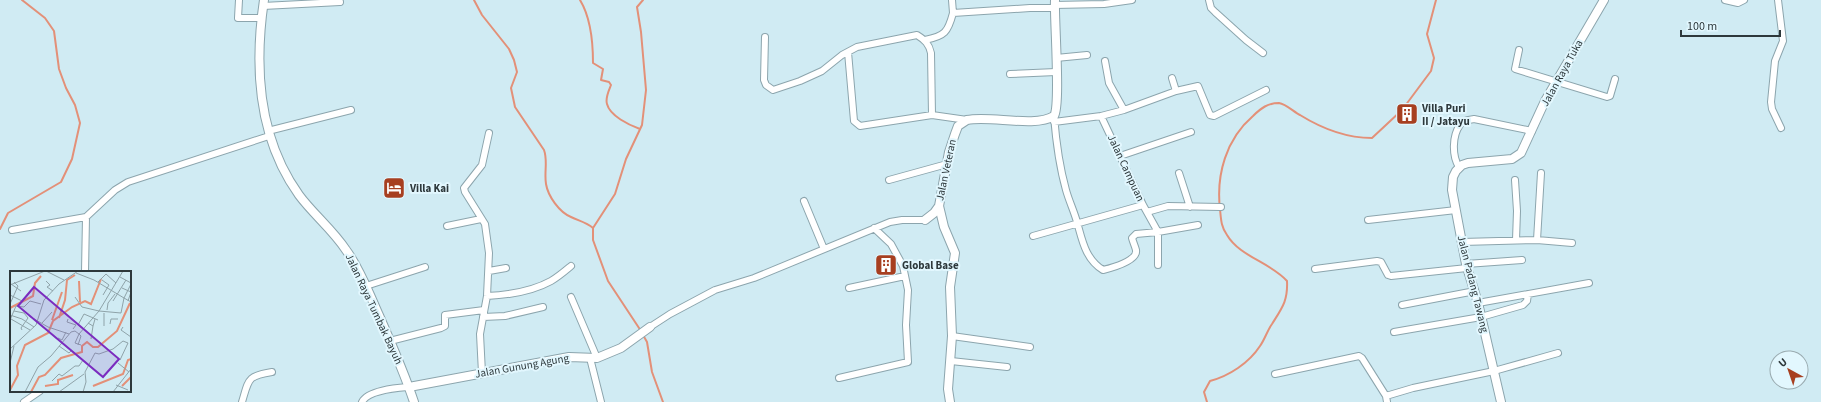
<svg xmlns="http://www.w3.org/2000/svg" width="1821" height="402" viewBox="0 0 1821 402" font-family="'Source Sans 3',sans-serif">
<rect width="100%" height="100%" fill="#d0ebf3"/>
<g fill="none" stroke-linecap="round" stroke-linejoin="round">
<path stroke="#e39078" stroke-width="2" d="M474,0L482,15L509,49L514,60L517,72L511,88L515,107L544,150C548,161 544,172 546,184C548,196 559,212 571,217C579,221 586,222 593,228
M580,0C591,18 593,43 593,63L603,69L601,80L609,82L611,85C609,90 605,98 607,104C610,116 629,125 640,129
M0,229L8,213L61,182L72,159L80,123L75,105L66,88L59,69L54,31L45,18L22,0
M641,331L608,281L593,240V228L615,194L626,159L642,125L646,90L641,32L637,7L643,0
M643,335L647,342L652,372L663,402
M1207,402L1204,392L1210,381C1229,376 1249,363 1260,346C1265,339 1267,331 1272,324C1282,308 1288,301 1287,281C1270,262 1240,257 1227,235C1221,227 1221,219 1220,209C1216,175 1226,139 1253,116C1261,108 1268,103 1279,103C1286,104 1294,112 1300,115C1321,128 1347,138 1372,138L1402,110L1431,71L1434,58L1427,34L1436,0"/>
<g stroke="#8ca5ad" stroke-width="8">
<path id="street" d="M239,0L238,18H262
M952,0L953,13L1030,8H1054
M1209,0L1211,8L1215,12L1246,40L1263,53
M1725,0L1738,3L1744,0
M1778,0L1783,41L1775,61L1771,102L1772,109L1781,128
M1054,5L1104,4L1132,0
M263,6L340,2
M765,37L764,80L766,85L773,90L800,81L822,71L842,55L857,47L917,35C925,40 929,44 931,53L932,115
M925,40C945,36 948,32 953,13
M1519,50L1515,69L1607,97L1610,96L1615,79
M848,52L854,121L860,126L932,115L967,120
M1056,58L1087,55
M1010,74L1056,72
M1176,91L1198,86L1210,115L1214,116L1266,90
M1124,110L1176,91L1172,78
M1054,116C1056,141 1059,165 1066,190C1069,201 1074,211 1077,222C1082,239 1085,259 1103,270C1111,268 1138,261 1136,250C1135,246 1133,242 1132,238L1136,234L1158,232L1198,225
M1101,116L1124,110L1109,83L1105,61
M1054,122L1101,116L1143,205L1158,232V265
M268,131L351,110
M1120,156L1191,132
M1459,167C1452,156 1452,136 1460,125C1463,120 1469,120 1474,119L1532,131
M1179,173L1190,207
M889,180L947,164
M1515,180L1517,211L1516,240
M804,201L824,249
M1147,212L1168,206L1221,207
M1368,220L1456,210
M447,226L481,219
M12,230L86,217
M1033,236L1143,205
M1537,240L1541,173
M1462,242L1537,240L1572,243
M1466,264L1522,260
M1315,269L1377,261L1381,262L1388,275L1391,276L1467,268
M489,271L506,268
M85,272L86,217L115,190L128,182L269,136
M366,286L425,267
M849,288L905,276
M487,296C509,295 531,292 551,281C558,277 565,271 571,266
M571,297L597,358
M1478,303L1589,283
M1402,305L1475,291
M483,317L505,316L543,307
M650,327L670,314L715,290L754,278L890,222L902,220H925
M1394,332L1481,317L1523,305L1527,301L1528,294
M952,336L1030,347
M390,341L441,328L445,326V315L484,310
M590,358L601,402
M951,361L1007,367
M482,373L480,334L487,296L489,253L485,224L465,192L464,188L482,165L489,133
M1275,374L1359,356L1362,358L1386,396L1387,402
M839,378L908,362L906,325L908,290L903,266L891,244L874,228
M1386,396L1413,388L1494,371L1558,353
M24,402L40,391
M242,402C249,379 247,376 272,372
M362,402C368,390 397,388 409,387"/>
</g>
<g stroke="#8ca5ad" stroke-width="10">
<path id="secondary" d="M264,0C254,67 258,138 299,195C313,214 333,230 346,250C358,266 366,286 374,304C388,336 403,369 414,402
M925,220L934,213L939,206
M409,387L569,357L597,358L621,348L650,327
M950,402L948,389L952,336L950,287L955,253L944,227L939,206L949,152L955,134L958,126L967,120C990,115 1034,128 1054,116C1061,105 1054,20 1055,0
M1501,402L1478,303L1466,264L1452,190L1453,177L1456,171L1462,165L1468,163L1512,159L1521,153L1545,101L1604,0"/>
</g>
<use href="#street" stroke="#fff" stroke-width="6"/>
<use href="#secondary" stroke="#fff" stroke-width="8"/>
</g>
<defs>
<g id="building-square" transform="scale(1.15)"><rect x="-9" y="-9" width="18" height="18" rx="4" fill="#a73f20" stroke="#e2f7fe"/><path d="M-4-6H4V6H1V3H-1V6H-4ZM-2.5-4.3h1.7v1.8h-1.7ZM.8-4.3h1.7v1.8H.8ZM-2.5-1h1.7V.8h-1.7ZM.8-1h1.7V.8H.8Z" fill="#fff"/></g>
<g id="hotel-square" transform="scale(1.15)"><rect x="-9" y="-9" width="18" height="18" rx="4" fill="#a73f20" stroke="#e2f7fe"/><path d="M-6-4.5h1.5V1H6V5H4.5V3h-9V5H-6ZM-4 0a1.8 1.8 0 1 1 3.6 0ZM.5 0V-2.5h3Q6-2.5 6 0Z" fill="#fff"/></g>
</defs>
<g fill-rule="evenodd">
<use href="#building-square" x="1407" y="114"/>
<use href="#hotel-square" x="394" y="188"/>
<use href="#building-square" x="886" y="265"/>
</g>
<g text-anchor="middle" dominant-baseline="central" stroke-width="4" stroke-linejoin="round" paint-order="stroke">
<g font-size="11" fill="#2d383b" stroke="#e2f7fe">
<text transform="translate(1562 73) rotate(-61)">Jalan Raya Tuka</text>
<text transform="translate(1126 168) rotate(65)">Jalan Campuan</text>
<text transform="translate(946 170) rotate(-78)">Jalan Veteran</text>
<text transform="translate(1473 284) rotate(76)">Jalan Padang Tawang</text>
<text transform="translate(374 309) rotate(65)">Jalan Raya Tumbak Bayuh</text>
<text transform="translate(522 366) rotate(-10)">Jalan Gunung Agung</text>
</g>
<g font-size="11" font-weight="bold" fill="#2d383b" stroke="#e2f7fe" text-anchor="start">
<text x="1422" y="108">Villa Puri<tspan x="1422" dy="13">II / Jatayu</tspan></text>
<text x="410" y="188">Villa Kai</text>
<text x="902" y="265">Global Base</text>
</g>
</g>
<g transform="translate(10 271)">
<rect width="121" height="121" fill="#d0ebf3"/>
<path fill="none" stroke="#e39078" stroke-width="2" d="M69,10L70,31M0,37L23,25L25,12L31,5M49,47L55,29L57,9L65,4M42,49L52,21M35,115L48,113V109L63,104M83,115L113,103L118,89L121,88M112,115L121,106M0,119L8,104L7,95L15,74L38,62L43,50L62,36L75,30L81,33L91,8M21,121L29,106L35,104L51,87L72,81V75L77,71L83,76H88L107,60L120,32"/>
<path fill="none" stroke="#8fa3a9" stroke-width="1" d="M36,0L54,9M110,6L121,12M92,9L99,14L93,24M36,10L40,14L37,16L43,20M88,11L96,3L106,12M1,13L11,20M121,13L114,27L121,31M0,14L35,0M112,17L121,21L118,30M0,24L12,30M65,26L72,36L89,40M103,30L116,9M0,33L8,15L4,11M97,39L98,32L105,23M4,40L14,42L18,47L11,57L12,59M89,40L113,0M0,44L12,48L24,56M19,45L38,56L59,63M1,48L20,59M58,48L57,51L66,54L63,58M0,49L6,35L14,36L20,30L31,33M32,52L42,41M78,52L83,55L85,48M100,53L101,48H108M94,55V42M113,56L111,59L121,66M73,58L68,54L74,43L88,49M69,63L65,72L71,74M48,67L52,69L56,61M81,68L83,55M68,74L71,65L69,63M49,75L59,82L61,80M0,78L26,54L34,29L49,13L68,0M110,89L118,72M0,92L4,75M108,92L119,101M42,110L49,103L52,105L65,95H69L73,89M106,114L118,119M15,121L28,96L41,85L61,61L65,60L69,63L89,40L111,42L114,27L84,9L66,2M49,121L74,103M73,121L76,111L75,101L85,82L89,83L103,78L113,70L118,72M103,121L121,98"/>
<path fill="#7b2cbf" fill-opacity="0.15" stroke="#7b2cbf" stroke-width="2" d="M24,16L109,88L93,106L8,35Z"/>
<rect width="121" height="121" fill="none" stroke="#2d383b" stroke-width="2"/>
</g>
<g transform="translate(1789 370) rotate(320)"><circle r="19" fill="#e2f7fe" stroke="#9aabb0"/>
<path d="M0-3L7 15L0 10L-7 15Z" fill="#a73f20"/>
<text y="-6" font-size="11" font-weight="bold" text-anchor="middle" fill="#2d383b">U</text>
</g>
<path d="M1681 30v6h99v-6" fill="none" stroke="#2d383b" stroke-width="2"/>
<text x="1687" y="30" font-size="12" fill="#2d383b" stroke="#e2f7fe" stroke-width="3" paint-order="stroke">100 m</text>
</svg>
